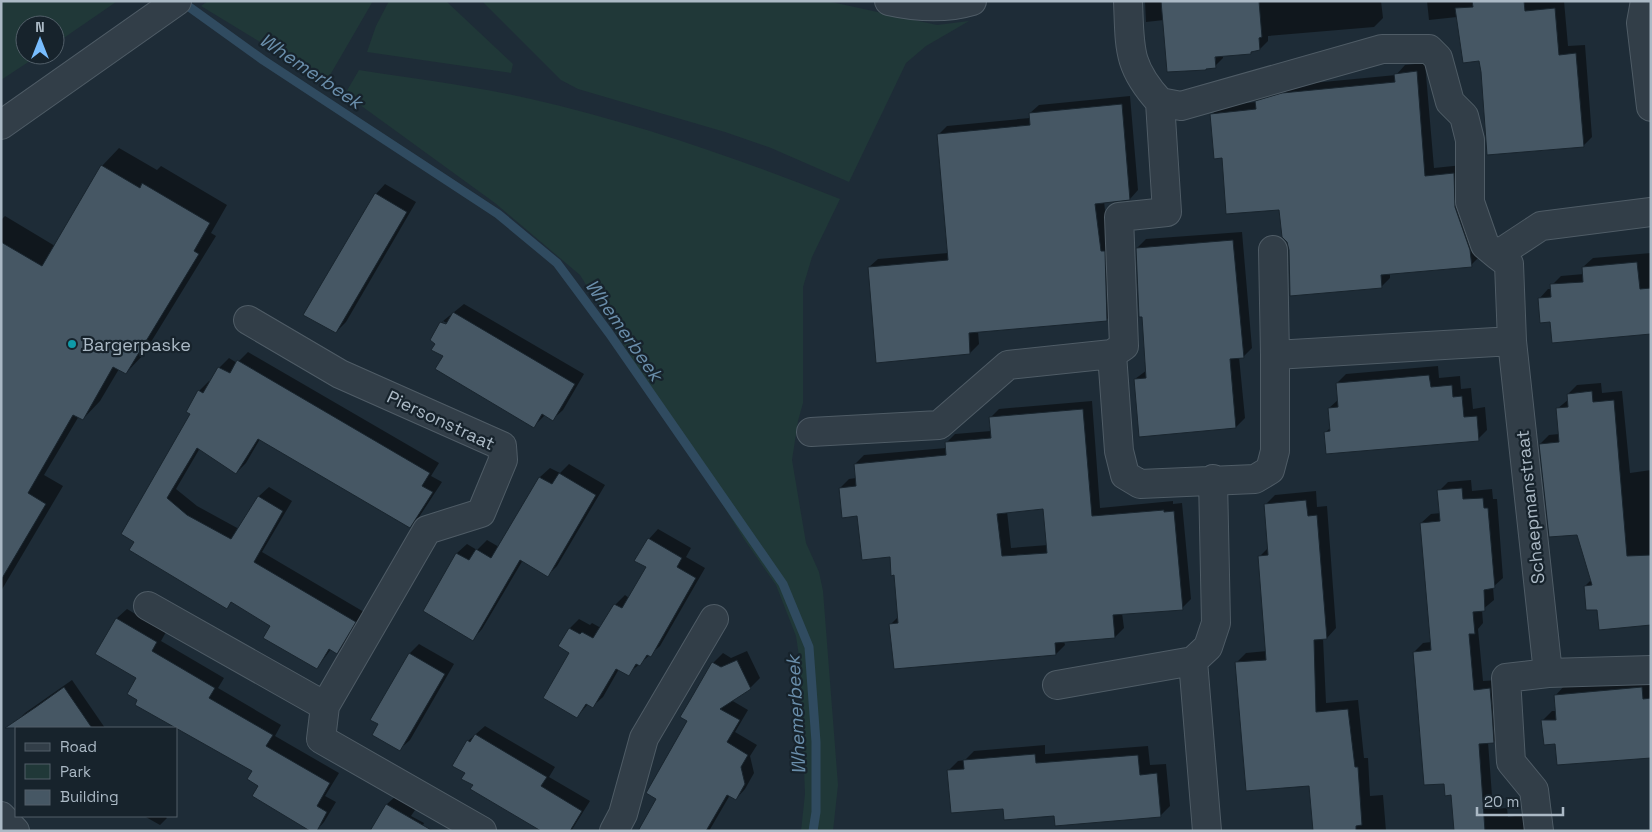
<svg xmlns="http://www.w3.org/2000/svg" width="1652" height="832" viewBox="0 0 1652 832" font-family="'Space Grotesk',sans-serif">
<rect width="100%" height="100%" fill="#1e2c37"/>
<path fill="#203838" d="M1,1H115L116,2L55,44V25H25V55H39L1,80Z
M208,1H373L326,82L201,6Z
M389,1H446L513,64L511,73L367,52L376,26Z
M482,1H827L937,25L969,21L926,46L906,63L849,182L771,148L725,132L578,89L561,80Z
M359,70C416,79 474,86 531,99C636,123 740,159 840,199L812,257L803,287V403L798,421L792,460L806,543L819,572L823,591L838,785L833,831H801L805,794L800,663L796,636L776,585L744,539L580,275L495,203L345,94Z"/>
<path fill="#0007" fill-rule="evenodd" d="M1145,1H1381L1383,18L1374,27L1268,36V41L1260,49L1223,55V58L1215,66L1164,20L1146,22ZM1216,51V61H1214Z
M1427,1H1564L1568,46L1585,45L1592,137L1583,146L1480,60L1457,17L1429,20Z
M1425,63L1434,168L1463,165L1480,256L1471,265L1390,273V278L1381,287L1290,250L1280,208L1223,157L1211,115L1220,106L1256,102L1265,93L1292,85L1396,75L1405,65Z
M1130,96L1138,190L1130,199L1104,201L1116,310L1107,319L978,331L979,344L970,353L869,267L878,259L948,253L938,135L947,126L1030,118V113L1039,105Z
M119,148L157,170L161,166L227,205L211,233L216,236L143,355L126,373L119,369L100,401L83,419L79,416L44,475L63,486L1,591V220L5,216L55,246L102,166Z
M385,184L416,202L346,322L336,332L376,194Z
M1242,232L1252,348L1243,357H1239L1245,418L1236,427L1135,379L1147,370L1137,248L1146,239Z
M1651,253V333L1551,320L1539,299L1548,289H1552V285L1561,276L1584,274L1583,267L1593,258Z
M464,304L584,374L563,410L553,419L545,415L534,426L444,356L437,343L431,340L443,321V324L452,326L443,321Z
M248,352L439,463L431,476L442,482L419,517L410,526L260,439L246,463L236,473L200,448L176,489L197,506L239,529L259,496L269,487L292,501L262,552L364,612L346,643L337,653L331,649L317,668L272,626L232,602L227,607L131,550L192,414L188,412L199,391L209,381L211,382L219,368L229,358L237,363Z
M1438,366L1439,378L1460,376L1461,389L1471,388L1473,409L1485,407L1487,430L1478,439L1326,432L1331,427L1329,408L1339,399L1337,383L1346,374Z
M1601,383L1602,393L1622,391L1630,473L1651,470V624L1599,608L1585,586L1592,579L1578,534L1540,444L1549,435L1559,434L1557,409L1569,399L1568,394L1577,385Z
M1092,401L1100,508L1173,501V504L1182,503L1191,599L1182,608L1122,613L1124,628L1115,637L1064,641L1065,645L1056,654L891,624L899,616L895,574L891,556L858,515L840,488L849,479L856,478L855,464L864,455L946,448V443L955,434L991,431L990,418L999,409ZM1044,507L1048,545L1011,548L1007,511Z
M569,464L605,485L557,566L548,575L523,560L482,629L473,639L424,611L457,553L467,544L477,550L487,540L499,547L540,477L550,468L560,473Z
M1471,480L1472,491L1492,489L1493,499H1497L1503,578L1493,587L1494,600L1482,610L1483,623L1478,629L1483,681L1499,680L1503,733L1494,742H1488L1493,809L1507,808L1508,817L1530,814L1531,831H1455L1452,794L1414,652L1423,643L1431,642L1421,523L1431,514L1441,513L1439,491L1448,482Z
M1316,491L1317,507L1327,506L1336,628L1327,638H1323L1326,703L1358,700L1364,758H1368L1370,796L1383,795L1386,831H1314L1310,784L1236,663L1246,653L1267,651L1259,557L1269,547L1266,504L1275,495Z
M658,529L691,548L686,557L705,568L660,646L628,674L619,669L603,697L593,706L588,704L577,717L570,628L579,619L590,625L592,623L601,628L615,605L625,595L629,598L647,567L649,539Z
M127,609L166,632L161,641L224,678L218,688L281,725L275,736L339,773L325,796L336,802L324,822L316,831L260,785L253,771L139,700L137,678L96,654L117,618Z
M419,644L454,664L410,740L400,749L380,724L372,719L410,653Z
M747,651L760,678L750,688L731,700L748,710L735,732L757,745L750,756L754,773L745,789L736,799L730,795L709,831H639L658,798L713,663L723,653L731,658Z
M1651,679V756L1556,743L1543,720L1552,711H1556L1555,696L1564,686Z
M72,680L105,728H22L17,721L25,713Z
M485,726L555,767L549,777L590,801L571,831H544L474,785L466,773L454,766L468,741Z
M1045,745V754L1148,746L1150,765L1166,764L1170,806L1160,816L1055,814L1004,808L948,771L958,761L965,760L974,751Z
M397,795L417,807L411,816L424,823L420,831H372L387,804Z
M144,816H165L167,818L160,825Z"/>
<g fill="none" stroke-linecap="round" stroke-linejoin="round">
<path stroke="#304b60" stroke-width="9" d="M181,1L263,60L498,214L557,263L609,333L783,584L809,647L816,742V812L813,831"/>
</g>
<path fill="#465764" stroke="#19252e" fill-rule="evenodd" d="M1161,1H1259L1262,37L1259,38L1260,50L1251,52V54L1215,57L1216,68L1206,69V70L1167,72Z
M1472,1H1524L1525,11L1555,8L1559,55L1576,53L1584,147L1487,155L1481,72L1479,61L1463,63L1455,8L1473,7Z
M1417,71L1425,176L1454,173L1455,207L1470,250L1472,267L1381,275L1382,288L1290,296L1289,250L1287,242L1282,237L1279,210L1226,214L1222,158L1214,159L1210,114L1256,109L1255,101L1282,93L1395,82L1394,74Z
M1122,104L1130,200L1095,204L1101,251H1105L1107,321L969,333L970,354L876,363L868,267L948,260L937,134L1030,125L1029,113Z
M101,165L140,188L142,183L210,223L194,251L199,254L126,374L113,367L83,420L73,415L28,493L46,504L1,580V242L42,266Z
M375,193L407,212L336,333L303,315Z
M1233,240L1244,358L1230,359L1236,428L1139,437L1134,379L1146,378L1142,317H1139L1136,248Z
M1637,262L1640,289L1651,288V334L1552,343L1550,322L1540,323L1538,298L1551,297L1550,284L1583,282L1582,267Z
M453,312L575,384L553,421L542,414L534,428L435,369L443,356L431,350L435,344L430,340L440,322L446,324Z
M237,360L430,473L422,486L433,492L410,528L258,439L236,474L197,448L167,498L187,515L231,539L258,496L283,511L254,562L356,622L337,654L329,649L317,669L263,638L270,626L231,602L227,609L129,550L134,542L121,534L190,414L186,412L198,390L203,393L218,367L230,373Z
M1429,375L1431,387L1452,385L1453,397L1462,396L1464,417L1477,416L1479,441L1326,454L1324,432L1330,431L1328,408L1338,407L1336,383Z
M1592,391L1593,402L1614,400L1627,556L1651,555V625L1599,630L1597,610H1586L1584,586L1592,585L1577,535L1549,537L1539,444L1559,442L1556,408L1568,407L1567,394Z
M1083,409L1092,516L1164,510V512L1174,511L1183,610L1113,615L1115,638L1055,643L1056,655L894,669L889,624L898,623L894,575L891,576L890,557L862,560L857,516L842,518L839,488L856,486L854,464L946,455L945,442L991,438L989,417ZM1043,509L1047,553L1002,556L997,514Z
M559,473L596,495L548,577L520,560L473,641L423,611L456,553L469,560L476,549L491,558L539,477L552,484Z
M1462,488L1463,499L1483,498L1484,508H1488L1495,588L1484,590L1485,611L1473,612L1475,634H1469L1474,690L1490,688L1492,711L1494,743L1479,744L1485,831H1454L1451,795L1445,796L1444,784L1424,785L1413,652L1431,650L1420,523L1440,521L1437,490Z
M1306,500L1308,516L1317,515L1327,639L1314,640L1316,712L1348,709L1355,767H1358L1362,825L1356,826V831H1313L1309,786L1246,791L1235,662L1266,660L1258,556L1268,555L1264,504Z
M648,538L682,558L677,567L696,578L651,657L647,655L640,666L636,664L629,676L616,669L593,708L586,704L577,718L543,698L569,653L558,646L569,628L580,634L582,632L593,638L614,604L622,608L646,567L634,561Z
M116,618L157,642L152,651L215,688L209,698L273,735L266,746L330,783L317,806L327,812L317,831H310L252,796L258,786L247,779L252,771L135,705L137,700L127,694L136,678L95,654Z
M409,653L445,674L400,751L372,735L378,724L370,720Z
M737,660L751,689L720,709L740,720L727,742L748,755L741,767L745,784L736,800L727,795L706,831H638L656,799L646,793L687,721L680,717L693,695L712,662L721,667Z
M64,687L92,728H5L36,707Z
M1642,687L1643,699L1651,698V758L1557,765L1555,744L1544,745L1541,720H1556L1554,695Z
M475,734L547,777L541,786L582,811L570,831H541L470,789L473,785L461,779L465,773L452,766L467,740L470,742Z
M1035,754L1036,763L1138,755L1140,775L1157,773L1161,817L1055,826L1054,816L1004,820L1003,809L951,813L947,770L964,769L963,760Z
M386,804L433,831H370Z"/>
<g fill="none" stroke-linecap="round" stroke-linejoin="round">
<g stroke="#4f5c66" stroke-width="30">
<path id="minor" d="M1128,1C1130,48 1127,66 1160,102
M1645,1L1641,23L1651,107
M1273,250L1275,355
M248,320L340,374L502,446L503,460L481,513L427,530L325,706
M1112,354L1124,346L1119,217L1167,212L1160,102L1181,106L1382,49H1429L1438,58L1450,102L1464,116L1470,140V202L1485,245L1497,255
M811,432L939,425L1008,365L1112,354L1119,451L1125,475L1140,484L1255,479L1270,470L1275,451V355L1512,341
M148,606L325,706L321,739L482,831
M1548,673L1651,670
M1057,685L1193,661
M1,816L15,831
M614,831L623,814L644,738L714,619
M1207,831L1193,661L1208,647L1216,623L1213,479
M1539,831L1534,790L1511,762L1506,678L1548,673L1512,341L1509,264L1497,255L1541,226L1651,212"/>
</g>
<g stroke="#4f5c66" stroke-width="30">
<path id="tertiary" d="M889,1C916,7 945,9 972,1
M1,125L177,1"/>
</g>
<use href="#minor" stroke="#323e48" stroke-width="28"/>
<use href="#tertiary" stroke="#323e48" stroke-width="28"/>
</g>
<circle fill="#0f9aa8" stroke="#17232c" stroke-width="2" cx="72" cy="344" r="5"/>
<g text-anchor="middle" dominant-baseline="central" stroke-width="4.5" stroke-linejoin="round" paint-order="stroke">
<g font-size="18" fill="#abb9c5" stroke="#17232c" text-anchor="start">
<text x="82" y="344">Bargerpaske</text>
</g>
<g font-size="18" fill="#abb9c5" stroke="#17232c">
<text transform="translate(441 420) rotate(25)">Piersonstraat</text>
<text transform="translate(1530 507) rotate(-96)">Schaepmanstraat</text>
</g>
<g font-size="19" font-style="italic" fill="#6a8eab" stroke="#17232c">
<text transform="translate(311 71) rotate(34)">Whemerbeek</text>
<text transform="translate(624 330) rotate(55)">Whemerbeek</text>
<text transform="translate(796 715) rotate(-93)">Whemerbeek</text>
</g>
</g>
<rect width="1652" height="832" fill="none" stroke="#abb9c5" stroke-width="5"/>
<rect x="15" y="727" width="162" height="90" fill="#17232c" stroke="#525f69"/>
<rect x="25" y="743" width="25" height="8" fill="#323e48" stroke="#525f69"/>
<text x="60" y="752" font-size="15" fill="#abb9c5">Road</text>
<rect x="25" y="764" width="25" height="15" fill="#203838" stroke="#525f69"/>
<text x="60" y="777" font-size="15" fill="#abb9c5">Park</text>
<rect x="25" y="790" width="25" height="15" fill="#465764" stroke="#525f69"/>
<text x="60" y="802" font-size="15" fill="#abb9c5">Building</text>
<g transform="translate(40 40)"><circle r="24" fill="#17232c" stroke="#525f69"/>
<path d="M0-4L9 19L0 12L-9 19Z" fill="#78bdfe"/>
<text y="-8" font-size="14" font-weight="bold" text-anchor="middle" fill="#abb9c5">N</text>
</g>
<path d="M1477 807v8h86v-8" fill="none" stroke="#abb9c5" stroke-width="2.5"/>
<text x="1484" y="807" font-size="15" fill="#abb9c5" stroke="#17232c" stroke-width="4" paint-order="stroke">20 m</text>
</svg>
